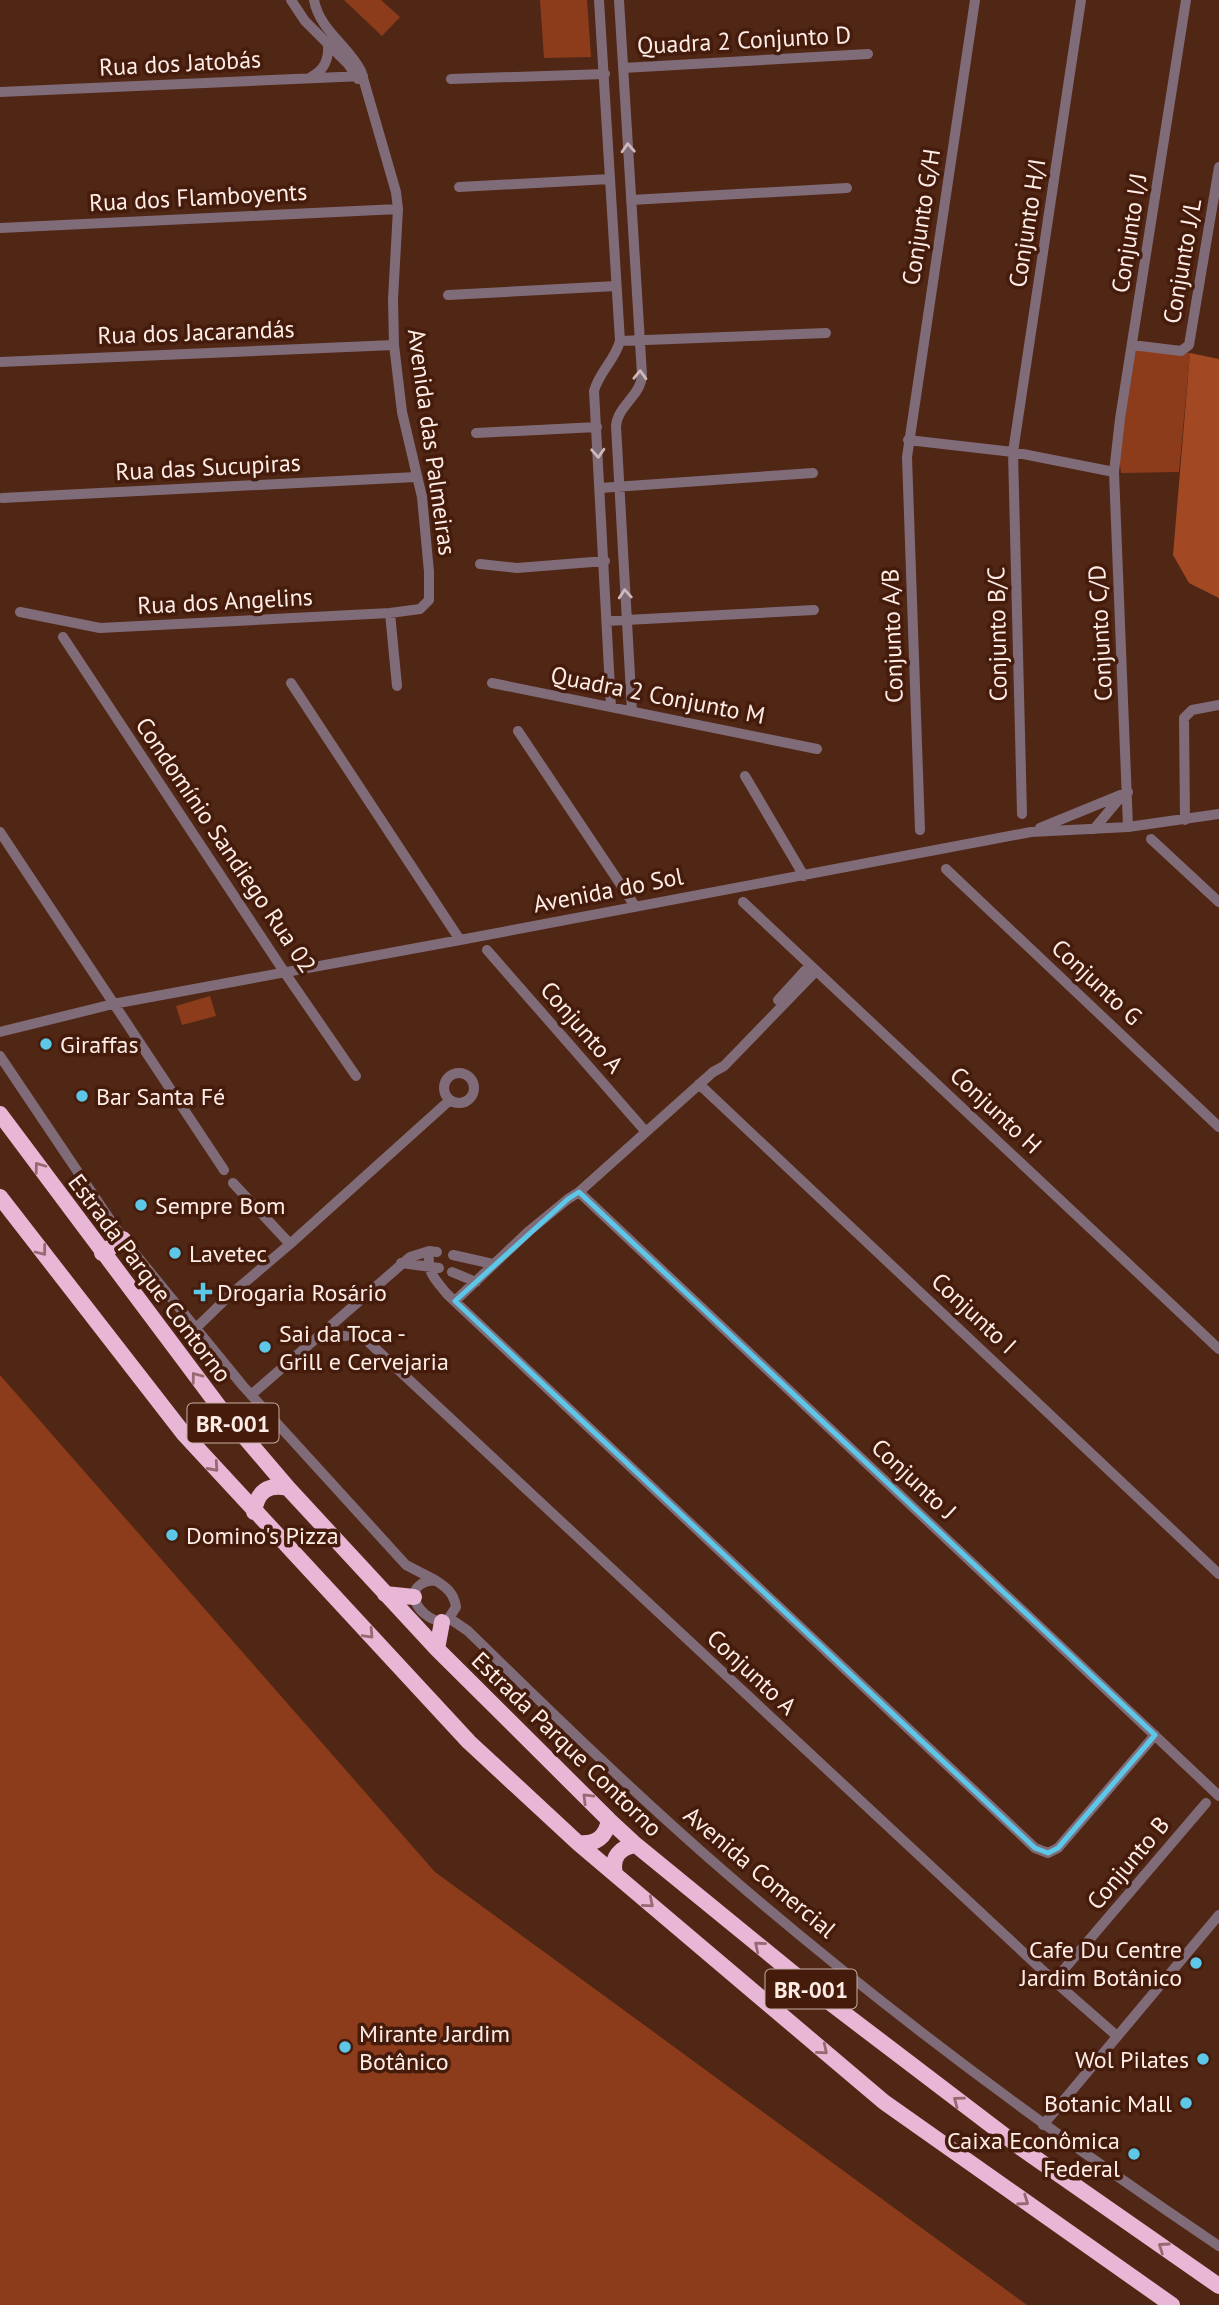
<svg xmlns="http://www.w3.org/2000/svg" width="1219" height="2305" viewBox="0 0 1219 2305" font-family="'PT Sans',sans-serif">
<rect width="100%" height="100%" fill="#502615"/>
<path fill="#8c3c1b" d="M344,0H381L400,17L382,36Z
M540,0H587L591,57L544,58Z
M1148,348L1190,353L1179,472L1121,473L1119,456L1136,349Z
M210,996L216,1016L182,1025L176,1006Z
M0,1375L435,1872L1027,2305H0Z"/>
<path fill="#a24823" d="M1190,353L1219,359V598L1189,583L1173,555Z"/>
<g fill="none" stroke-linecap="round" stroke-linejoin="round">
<path stroke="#806b78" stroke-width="10" d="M291,0L305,21L328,44C329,59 325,70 311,77
M599,0L620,341C615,360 599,372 594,391L611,707
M619,0L642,375C641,396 618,405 616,426L632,711
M328,44L348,64L358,79
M623,68L868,54
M451,79L605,74
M0,92L363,76
M459,187L610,179
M631,200L847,188
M0,228L398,209
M448,295L616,286
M620,341L826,333
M1132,345L1181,351L1189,345L1219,167
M0,362L394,345
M476,433L597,427
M908,440L1013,452L1114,472
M600,488L813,473
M2,498L416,477
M480,564L517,568L605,561
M20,612L100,628L390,613L420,609L429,600V572L422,497L402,412L394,345L393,299L398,209L396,192L361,71C348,45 320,31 314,0
M390,613L397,686
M607,621L814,610
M63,637L285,973L356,1076
M291,683L460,940
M492,683L817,749
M518,731L635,906
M745,776L804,876
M1022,814L1013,452L1081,0
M1185,820L1184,718L1192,710L1219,705
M1128,827L1114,472L1120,419L1186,0
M1040,828L1128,792
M1094,829L1120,798
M920,830L907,457L975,0
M0,832L224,1170
M1151,839L1219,902
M946,869L1219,1127
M743,902L1219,1349
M487,950L646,1132
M778,1000L810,965
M0,1032L113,1004L460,940L1031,832L1128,827L1219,814
M0,1056L123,1239L243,1386L406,1565L435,1580
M444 1088a15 15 0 1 1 30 0a15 15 0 1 1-30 0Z
M699,1084L1219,1574
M233,1183L290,1244
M579,1192L1219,1796
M429,1251C427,1273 434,1278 447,1294L1035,1848L1048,1853L1058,1848L1155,1735
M453,1255L493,1264
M401,1263L439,1268
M452,1272L476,1282
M455,1301L529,1231L568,1199L579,1192L713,1072L724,1066L816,971
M196,1328L230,1295L290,1244L450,1100
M356,1328L362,1336L1054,1981L1117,2036
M321,1335L346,1336
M251,1395L410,1257L429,1251L437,1252
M435,1580C446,1587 454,1593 456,1607L449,1618L442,1622C415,1617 400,1583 435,1580Z
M449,1618L468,1631C552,1713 637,1796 726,1873C882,2008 1048,2131 1219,2246
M1054,1981L1206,1803
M1043,2125L1219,1915"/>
<path stroke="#e9b7d6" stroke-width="16" d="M0,1114L220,1408L288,1488L437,1649L609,1820L636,1845L816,1992L1021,2148L1219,2286
M0,1197L184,1434L469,1742L578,1843L884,2102L1172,2305
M102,1253L123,1239
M184,1434C204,1436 215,1428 220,1408
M254,1512C257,1492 268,1483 288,1488
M385,1594L414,1597
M437,1649L442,1622
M578,1843C596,1845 606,1837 609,1820
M615,1874C611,1857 620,1847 636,1845"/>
</g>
<defs><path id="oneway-chevron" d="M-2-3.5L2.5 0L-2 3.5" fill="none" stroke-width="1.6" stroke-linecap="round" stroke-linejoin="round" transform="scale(1.75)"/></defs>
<g stroke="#ccb9bb">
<use href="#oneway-chevron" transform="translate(628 148) rotate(-93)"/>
<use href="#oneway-chevron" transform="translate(640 375) rotate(-88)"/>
<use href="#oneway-chevron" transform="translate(598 453) rotate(87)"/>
<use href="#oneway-chevron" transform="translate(625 594) rotate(-94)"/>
</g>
<g stroke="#976970">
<use href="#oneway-chevron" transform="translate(39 1167) rotate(-126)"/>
<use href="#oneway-chevron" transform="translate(42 1251) rotate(52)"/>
<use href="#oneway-chevron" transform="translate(196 1377) rotate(-127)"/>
<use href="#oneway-chevron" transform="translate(214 1467) rotate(48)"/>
<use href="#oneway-chevron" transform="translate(369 1634) rotate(47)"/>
<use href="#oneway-chevron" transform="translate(587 1798) rotate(-135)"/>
<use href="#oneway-chevron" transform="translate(649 1903) rotate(40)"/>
<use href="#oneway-chevron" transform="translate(759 1946) rotate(-140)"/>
<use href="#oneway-chevron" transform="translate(823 2050) rotate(40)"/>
<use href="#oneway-chevron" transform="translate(958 2101) rotate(-143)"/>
<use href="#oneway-chevron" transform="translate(1024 2201) rotate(35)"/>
<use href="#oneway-chevron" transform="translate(1163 2247) rotate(-145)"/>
</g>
<path fill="none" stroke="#5dc7e8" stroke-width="5" stroke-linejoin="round" d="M579,1192L1155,1735L1058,1848L1048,1853L1035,1848L455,1301L568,1199Z"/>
<g fill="#5dc7e8" stroke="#451b0b" stroke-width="2.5">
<circle cx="46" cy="1044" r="7"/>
<circle cx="82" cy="1096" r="7"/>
<circle cx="141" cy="1205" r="7"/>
<circle cx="175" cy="1253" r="7"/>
<path d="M199.5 1281.5h7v7h7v7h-7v7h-7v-7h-7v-7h7z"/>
<circle cx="265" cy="1347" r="7"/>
<circle cx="172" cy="1535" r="7"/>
<circle cx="1196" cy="1963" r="7"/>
<circle cx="345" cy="2047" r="7"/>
<circle cx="1203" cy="2059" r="7"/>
<circle cx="1186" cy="2103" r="7"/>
<circle cx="1134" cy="2154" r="7"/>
</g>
<g text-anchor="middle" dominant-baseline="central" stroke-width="7" stroke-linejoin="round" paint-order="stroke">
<g fill="#451b0b" stroke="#c6aea5" stroke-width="2">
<rect x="187.5" y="1403.5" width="91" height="39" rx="5"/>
<rect x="765.5" y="1969.5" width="91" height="39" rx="5"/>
</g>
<g font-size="23" font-weight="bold" fill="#feede7">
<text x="233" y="1423">BR-001</text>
<text x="811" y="1989">BR-001</text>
</g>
<g font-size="24" fill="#feede7" stroke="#451b0b">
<text transform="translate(744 40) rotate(-3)">Quadra 2 Conjunto D</text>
<text transform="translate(180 63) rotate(-3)">Rua dos Jatobás</text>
<text transform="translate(198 197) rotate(-3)">Rua dos Flamboyents</text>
<text transform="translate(921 217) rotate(-81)">Conjunto G/H</text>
<text transform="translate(1027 223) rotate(-81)">Conjunto H/I</text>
<text transform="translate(1129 233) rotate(-81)">Conjunto I/J</text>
<text transform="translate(1182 261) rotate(-80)">Conjunto J/L</text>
<text transform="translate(196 332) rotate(-2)">Rua dos Jacarandás</text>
<text transform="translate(432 442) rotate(82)">Avenida das Palmeiras</text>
<text transform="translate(208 467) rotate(-3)">Rua das Sucupiras</text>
<text transform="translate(225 601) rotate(-3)">Rua dos Angelins</text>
<text transform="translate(1100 633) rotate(-93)">Conjunto C/D</text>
<text transform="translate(997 634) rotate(-91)">Conjunto B/C</text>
<text transform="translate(892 636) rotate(-92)">Conjunto A/B</text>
<text transform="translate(658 695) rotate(11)">Quadra 2 Conjunto M</text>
<text transform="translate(226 845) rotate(56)">Condomínio Sandiego Rua 02</text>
<text transform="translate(608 890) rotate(-11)">Avenida do Sol</text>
<text transform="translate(1097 982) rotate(43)">Conjunto G</text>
<text transform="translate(582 1027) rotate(49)">Conjunto A</text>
<text transform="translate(996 1110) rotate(43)">Conjunto H</text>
<text transform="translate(150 1278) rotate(53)">Estrada Parque Contorno</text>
<text transform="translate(974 1313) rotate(43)">Conjunto I</text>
<text transform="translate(914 1479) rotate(43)">Conjunto J</text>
<text transform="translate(752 1672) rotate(43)">Conjunto A</text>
<text transform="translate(567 1744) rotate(44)">Estrada Parque Contorno</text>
<text transform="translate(1128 1863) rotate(-50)">Conjunto B</text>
<text transform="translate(760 1872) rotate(40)">Avenida Comercial</text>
</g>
<g font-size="24" fill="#feede7" stroke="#451b0b" text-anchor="start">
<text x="60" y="1044">Giraffas</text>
<text x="96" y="1096">Bar Santa Fé</text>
<text x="155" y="1205">Sempre Bom</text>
<text x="189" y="1253">Lavetec</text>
<text x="217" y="1292">Drogaria Rosário</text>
<text x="279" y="1333">Sai da Toca -<tspan x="279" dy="28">Grill e Cervejaria</tspan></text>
<text x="186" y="1535">Domino's Pizza</text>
<text x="1182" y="1949" text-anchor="end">Cafe Du Centre<tspan x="1182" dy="28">Jardim Botânico</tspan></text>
<text x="359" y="2033">Mirante Jardim<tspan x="359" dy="28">Botânico</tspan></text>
<text x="1189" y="2059" text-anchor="end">Wol Pilates</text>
<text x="1172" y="2103" text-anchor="end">Botanic Mall</text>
<text x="1120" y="2140" text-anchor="end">Caixa Econômica<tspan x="1120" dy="28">Federal</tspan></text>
</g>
</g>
</svg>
